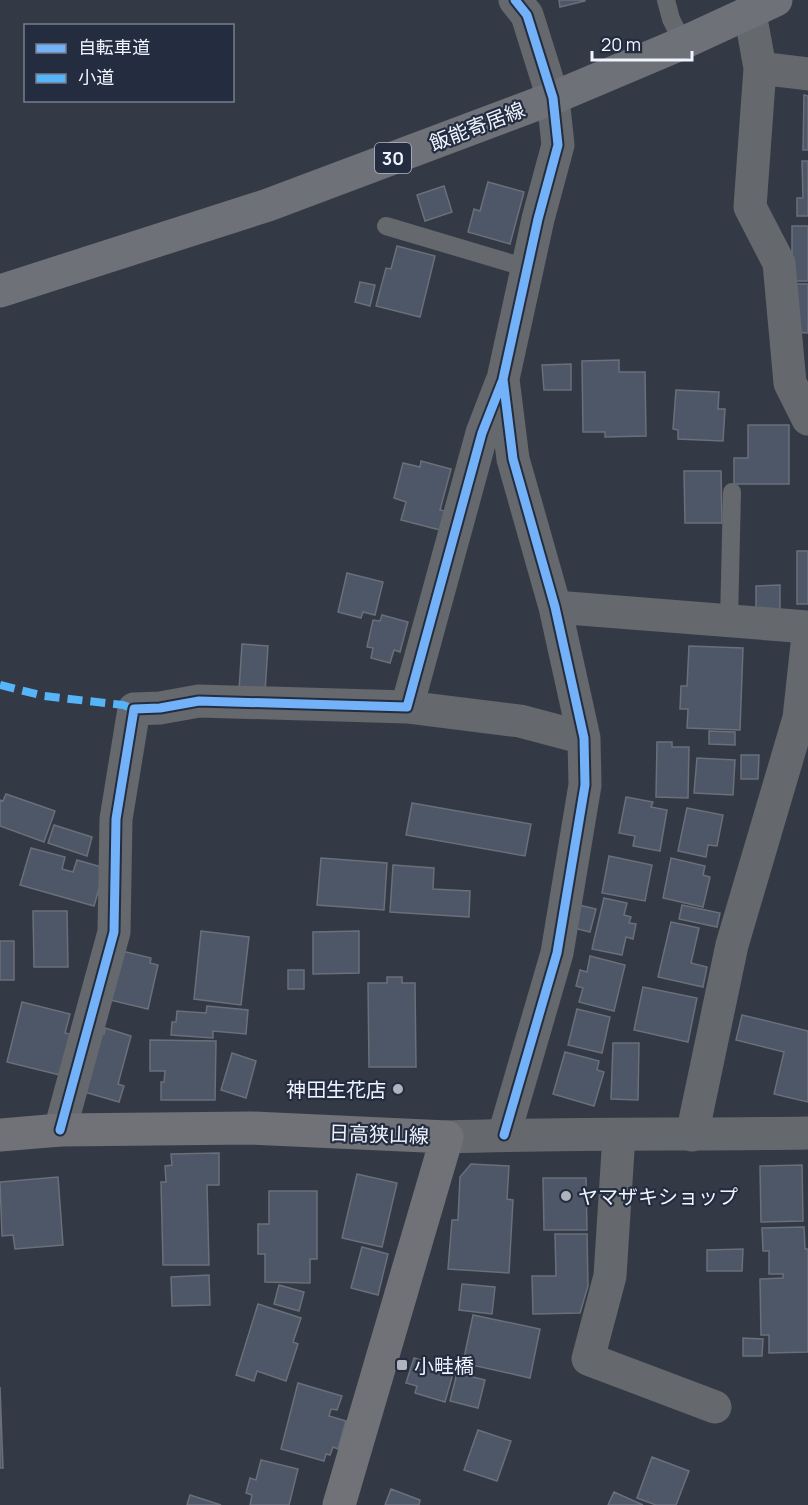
<svg xmlns="http://www.w3.org/2000/svg" width="808" height="1505" viewBox="0 0 808 1505" font-family="Manrope,'Noto Sans JP',sans-serif">
<rect width="100%" height="100%" fill="#343a45"/>
<path fill="#4e5768" stroke="#6a6f79" stroke-width="1.5" d="M559,0H585V1L560,7Z
M804,95L808,96V150H803Z
M802,161H808V216H797V198H803Z
M488,182L524,192L510,244L468,232L474,209L480,211Z
M444,186L452,212L425,221L417,195Z
M792,226H808V281H792Z
M397,246L435,256L420,317L376,306L386,268L391,269Z
M360,282L375,285L370,306L355,302Z
M792,284H808V333L794,332Z
M619,360V372H645L646,436L605,437V432H583L582,361Z
M571,364V390H544L542,365Z
M676,390L719,392L718,409H725L723,441L678,439V430L673,429Z
M748,425H789V484H734V458H748Z
M421,461L451,469L440,510L445,511L440,530L401,520L406,502L394,498L403,463L420,467Z
M684,471H721L722,523H685Z
M797,551H808V604H797Z
M347,573L383,582L375,615L363,612L361,618L338,612Z
M780,585V609L756,610V586Z
M382,615L408,622L400,652L394,650L390,663L371,658L373,648L367,647L373,620L380,621Z
M242,644L268,646L265,692L239,690Z
M689,646L743,648L740,730L687,728L688,709H680L681,686H687Z
M709,731L735,732V745L709,744Z
M657,742H672V747H689L688,798L656,797Z
M741,755H759L758,779H741Z
M697,758L735,760L733,795L694,793Z
M6,794L55,811L44,842L0,826V800L3,801Z
M626,797L653,802L651,807L667,810L660,851L633,846L635,836L619,833Z
M412,803L531,824L525,856L406,835Z
M687,808L723,815L717,846L708,845L706,857L678,851Z
M54,825L92,837L87,856L48,843Z
M31,848L65,857L62,869L73,872L77,860L105,868L94,906L20,885Z
M609,856L652,865L645,901L602,893Z
M321,858L387,863L384,910L317,905Z
M671,858L705,866L703,875L710,877L703,907L663,898Z
M393,865L434,868L433,889L470,891L469,917L390,912Z
M604,898L627,903L624,915L631,917L629,923L636,924L633,939L626,937L622,955L592,949Z
M575,904L596,909L590,932L570,927Z
M682,905L720,913L717,927L679,919Z
M33,911H67L68,967H34Z
M671,922L699,928L691,963L707,967L703,987L658,977Z
M201,931L249,937L241,1005L194,999Z
M359,931V973L313,974V932Z
M0,941H14V980H0Z
M122,951L151,958L150,963L158,965L148,1009L110,1000Z
M590,956L625,965L614,1011L579,1002L583,988L576,986L580,970L587,972Z
M288,970H304V989H288Z
M387,977H402V983H415L416,1067H369L368,983H387Z
M643,987L697,998L688,1042L634,1030Z
M22,1002L70,1014L65,1033L74,1035L64,1076L7,1062Z
M207,1006L248,1010L246,1034L213,1031V1038L171,1035L172,1022H176L177,1011L206,1013Z
M577,1009L610,1017L602,1053L568,1045Z
M742,1015L808,1031V1102L774,1094L784,1052L736,1040Z
M105,1028L131,1036L118,1084L124,1086L119,1102L81,1091L98,1032L104,1034Z
M150,1040L216,1041L215,1100H161V1082H164L165,1071H150Z
M613,1043H639L638,1100L611,1099Z
M565,1052L599,1061L597,1070L604,1072L594,1106L553,1094Z
M232,1053L256,1061L246,1098L221,1090Z
M219,1153V1185H207L209,1265H163L161,1182H166L165,1166L172,1165L171,1154Z
M471,1164L509,1166L507,1199L513,1200L509,1273L448,1269L452,1220H458L460,1177Z
M802,1165L803,1221L761,1222L760,1166Z
M357,1174L397,1183L382,1247L342,1238Z
M58,1177L63,1245L15,1249L13,1235L2,1236L0,1182Z
M543,1178H586L587,1230H544Z
M269,1191H317V1259H310V1283L265,1282V1254H258V1224H269Z
M804,1227L805,1249H808V1352L769,1353V1335H761L760,1279L783,1278V1274H769V1251H763L762,1228Z
M555,1234H587L588,1286L580,1313L533,1314L532,1276H556Z
M362,1247L388,1254L378,1295L351,1288Z
M743,1249L742,1271H707V1250Z
M209,1275L210,1305L172,1306L171,1277Z
M462,1284L495,1287L492,1314L459,1310Z
M279,1285L304,1292L299,1311L274,1304Z
M258,1304L301,1318L293,1342L298,1344L286,1381L257,1371L254,1381L236,1375Z
M473,1315L540,1329L530,1378L463,1363Z
M743,1338L763,1339L762,1356H743Z
M414,1358L454,1370L445,1402L415,1393L417,1386L406,1383Z
M457,1373L485,1380L478,1408L450,1401Z
M298,1383L342,1396L337,1410L331,1409L329,1416L346,1421L338,1449L333,1447L330,1455L326,1454L324,1461L281,1449Z
M0,1387L3,1468H0Z
M478,1430L511,1441L497,1481L464,1470Z
M652,1457L689,1471L676,1505H656L637,1498Z
M261,1460L298,1469L289,1505H250L252,1495L246,1493L250,1478L256,1480Z
M391,1489L420,1500L419,1505H385Z
M614,1492L643,1505H608Z
M190,1495L221,1505H187Z"/>
<g fill="none" stroke-linecap="round" stroke-linejoin="round">
<path stroke="#65686c" stroke-width="18" d="M666,0L671,19L683,43
M386,226L527,268
M729,621L732,492"/>
<path stroke="#65686c" stroke-width="33" d="M750,13L760,68L750,207L779,263L790,383L808,419
M760,68L808,74
M555,607L808,627
M407,707L520,721L584,738
M60,1130L114,932L116,819L134,709L160,708L199,701L407,707L482,433L502,381
M504,1135L557,953L585,785L584,738L555,607L513,459L503,379L538,219L558,145L553,98L527,15L515,0
M619,1135L610,1276L588,1359L715,1407
M692,1135L732,945L799,718L808,635"/>
<path stroke="#65686c" stroke-width="33" d="M447,1137C567,1133 688,1135 808,1133"/>
<path stroke="#707278" stroke-width="33" d="M0,1135L60,1130L251,1128L447,1137L339,1505"/>
<path stroke="#6e7177" stroke-width="33" d="M0,291L268,205L553,98L683,43L776,0"/>
<path stroke="#56b5f8" stroke-width="8" stroke-dasharray="15 8" stroke-linecap="butt" d="M0,685L44,696L123,705L134,709"/>
<g stroke="#242d40" stroke-width="13">
<path id="cycleway" d="M60,1130L114,932L116,819L134,709L160,708L199,701L407,707L482,433L502,382
M504,1135L557,953L585,785L584,738L555,607L513,459L503,379L538,219L558,145L553,98L527,15L515,0"/>
</g>
<use href="#cycleway" stroke="#73b2f8" stroke-width="9"/>
</g>
<g fill="#aeb3bd" stroke="#242d40" stroke-width="2">
<circle cx="398" cy="1089" r="6"/>
<circle cx="566" cy="1196" r="6"/>
<rect x="396" y="1359" width="12" height="12" rx="3"/>
</g>
<g text-anchor="middle" dominant-baseline="central" stroke-width="4.5" stroke-linejoin="round" paint-order="stroke">
<rect fill="#242d40" stroke="#b2b8c5" stroke-width="1.5" x="375" y="143" width="36" height="30" rx="4.5"/>
<g font-size="18" font-weight="bold" fill="#eff4fe">
<text x="393" y="158">30</text>
</g>
<g font-size="20" fill="#eff4fe" stroke="#242d40">
<text transform="translate(477 126) rotate(-21)">飯能寄居線</text>
<text transform="translate(379 1134) rotate(2)">日高狭山線</text>
</g>
<g font-size="20" fill="#eff4fe" stroke="#242d40" text-anchor="start">
<text x="386" y="1089" text-anchor="end">神田生花店</text>
<text x="578" y="1196">ヤマザキショップ</text>
<text x="414" y="1365">小畦橋</text>
</g>
</g>
<rect x="24" y="24" width="210" height="78" fill="#242d40" stroke="#757d8c" stroke-width="1.5"/>
<rect x="36" y="44" width="30" height="9" fill="#73b2f8" stroke="#757d8c" stroke-width="1.5"/>
<text x="78" y="54" font-size="18" fill="#eff4fe">自転車道</text>
<rect x="36" y="74" width="30" height="9" fill="#56b5f8" stroke="#757d8c" stroke-width="1.5"/>
<text x="78" y="84" font-size="18" fill="#eff4fe">小道</text>
<path d="M592 51v9h100v-9" fill="none" stroke="#eff4fe" stroke-width="3"/>
<text x="601" y="51" font-size="18" fill="#eff4fe" stroke="#242d40" stroke-width="4.5" paint-order="stroke">20 m</text>
</svg>
